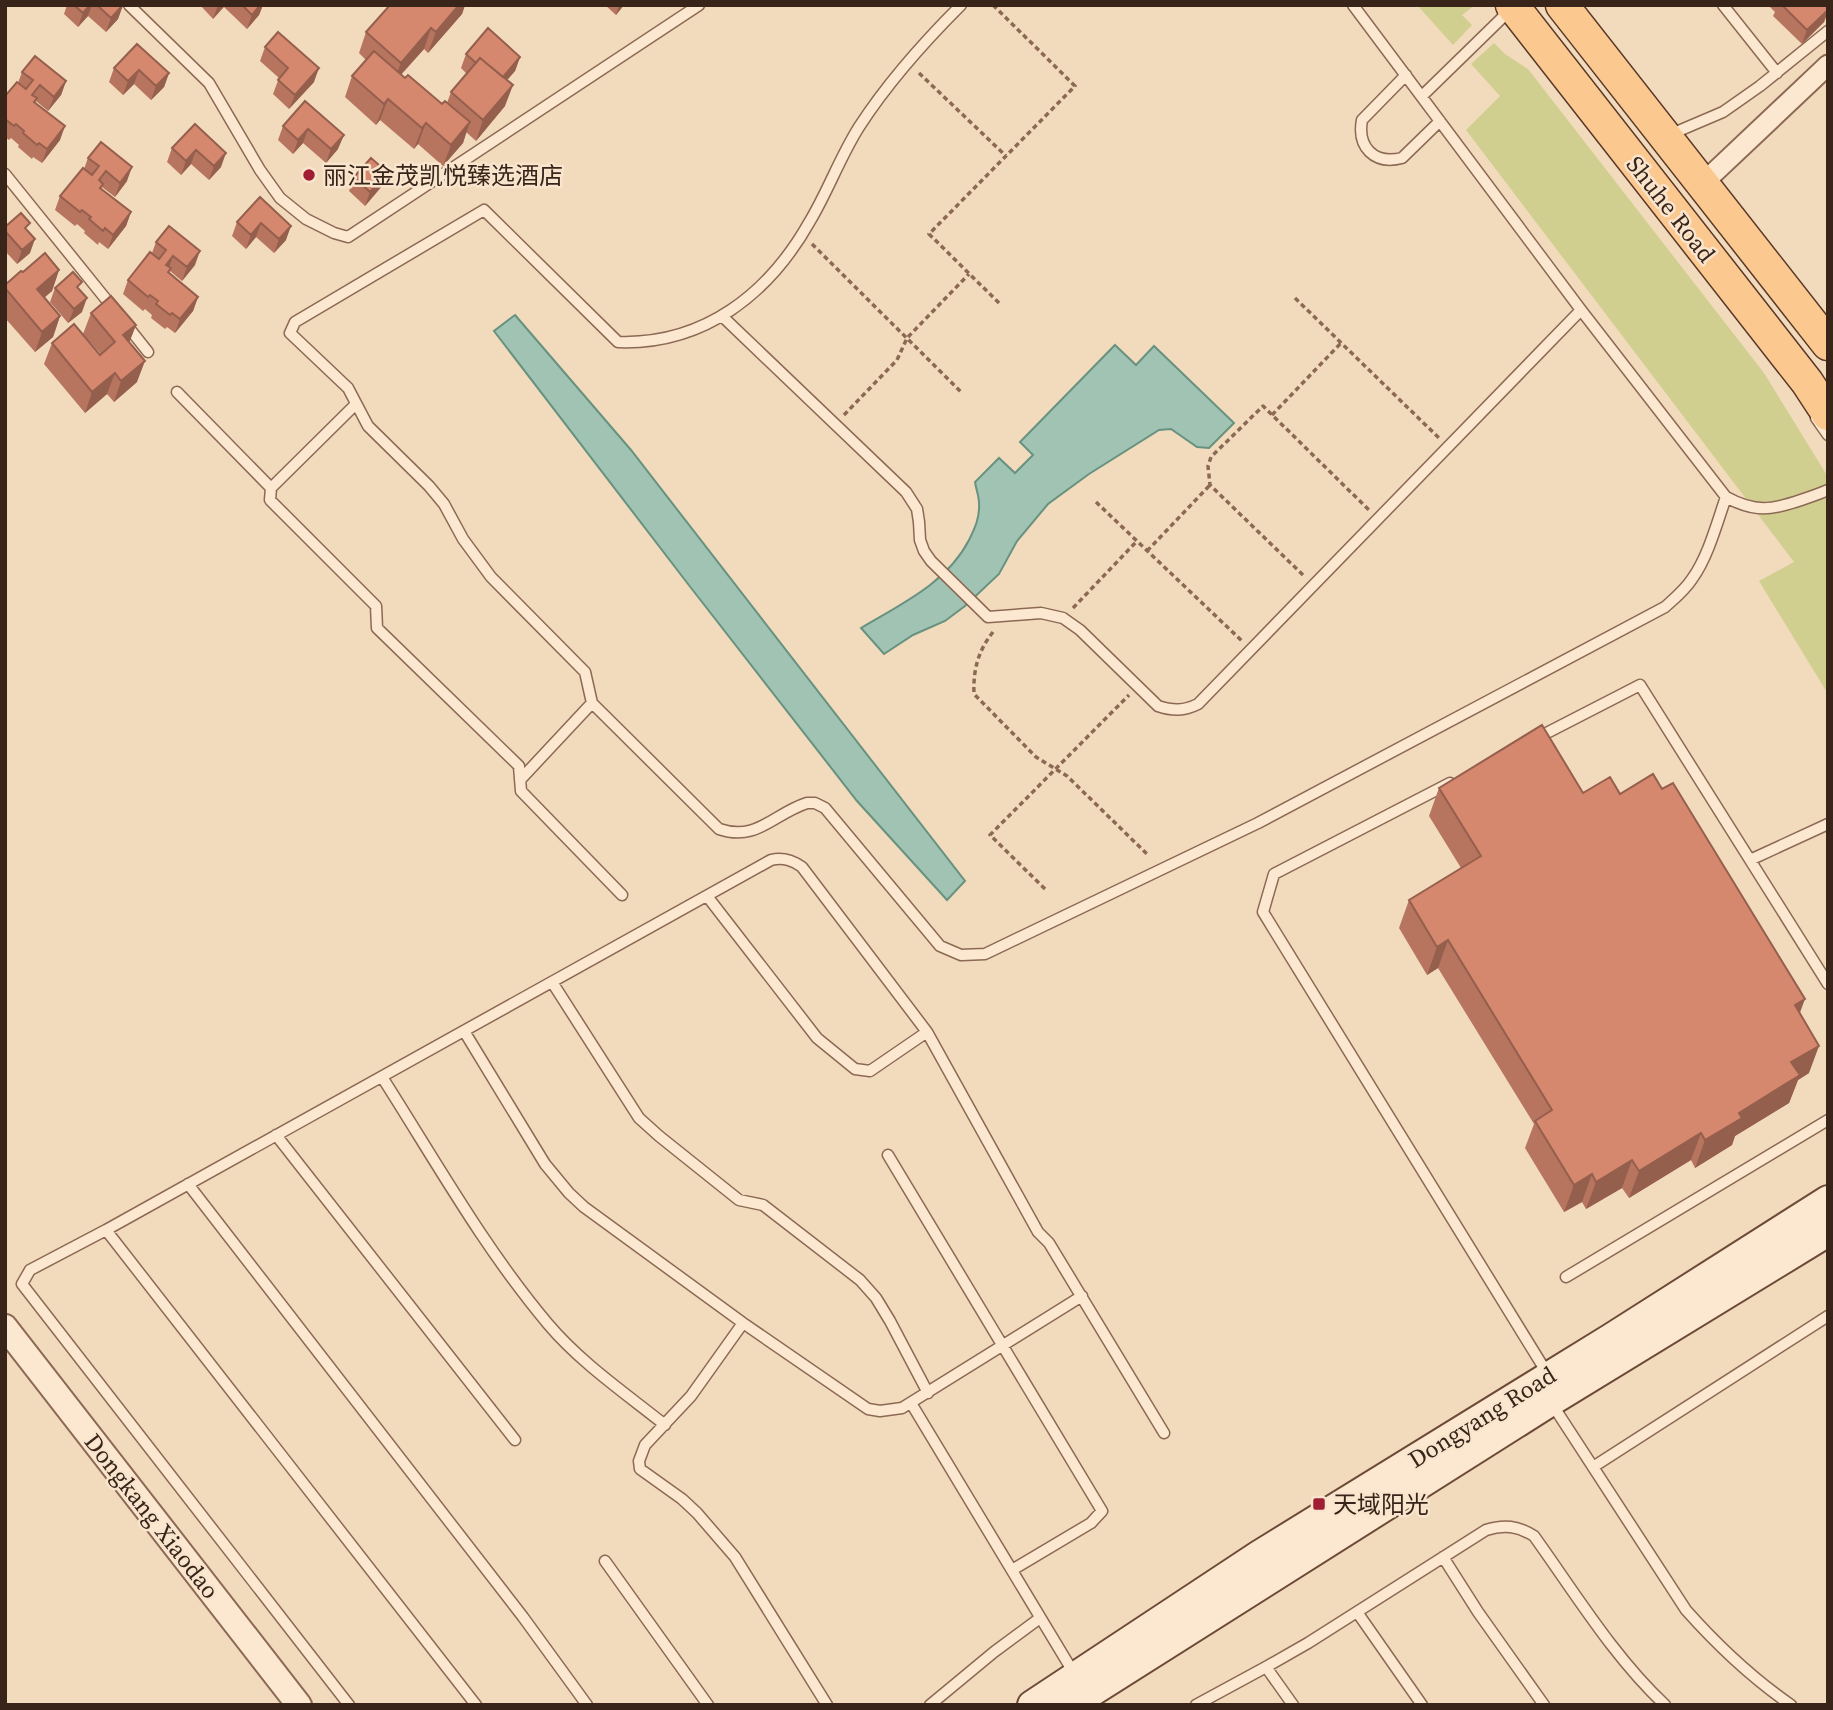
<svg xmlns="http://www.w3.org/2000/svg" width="1833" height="1710" viewBox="0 0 1833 1710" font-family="'Source Serif 4','Noto Sans SC',serif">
<rect width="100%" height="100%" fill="#f2dabc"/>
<path fill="#d1cf8f" d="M1417,5H1475L1462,15L1472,25L1453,45Z
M1494,43L1505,54L1528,69L1764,373L1828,477V694L1759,581L1794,562L1466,130L1500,96L1471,64Z"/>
<path fill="#a1c3b3" stroke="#679280" stroke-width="2" d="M515,315L631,450L965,881L947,900L857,801L688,584L494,331Z
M1115,345L1136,365L1154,346L1234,423L1209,448L1197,447L1171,429L1159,430L1089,474L1048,504L1017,541L999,574L965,606L945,621L913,635L884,654L861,628C901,604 947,583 969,540C975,528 980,517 979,503C979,496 976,489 975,482L999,458L1015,473L1033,455L1020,442Z"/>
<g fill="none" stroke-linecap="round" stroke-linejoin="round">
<g stroke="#8c6954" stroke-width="13">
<path id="service" d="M129,5L209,83L260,170L280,198L306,219L334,233L348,237L699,5
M961,5C923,43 888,82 859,127C840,157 828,191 810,221C769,294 704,345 618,342L484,210L295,322L290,333L348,388L368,426L429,486L444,504L463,539L491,577L585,672L592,703L719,829C757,842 773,814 807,803H815L825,808L940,946L961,955L985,954L1258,823L1665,607C1675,598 1685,590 1692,579C1708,557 1717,523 1726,497
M1353,5L1581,310L1726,497C1755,513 1772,510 1801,500C1810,497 1819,494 1828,490
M1723,5L1777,73
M1406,75L1362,120C1357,147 1374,165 1402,158L1440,121
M1422,96L1503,17L1504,8
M1669,135L1723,112L1760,86L1828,31
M5,174L113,308
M723,317L906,492L917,509L919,522L920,540L924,551L931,561L988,617L1041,613L1063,618L1080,630L1158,706C1173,711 1184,711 1198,704L1581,310
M125,323L148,352
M177,392L271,488L270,500L376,606L377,628L519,766L521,791L622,895
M1816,418L1828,435
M271,488L356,404
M1535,739L1640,685L1828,984
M520,780L592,703
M1450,783L1274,874L1263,912L1547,1373
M1750,860L1828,824
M707,896L817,1038L855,1069L870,1071L927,1032
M552,982L639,1118L659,1136L739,1200L763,1205L860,1280L876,1298L890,1321L928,1393
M464,1031L545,1164L569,1193L584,1207L743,1323L868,1409L880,1411L902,1408L1082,1296
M382,1077C435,1160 484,1248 548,1324C581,1363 625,1393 665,1425
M276,1135L515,1440
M888,1155L1102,1511L1091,1523L1012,1570
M188,1184L523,1617L587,1705
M106,1230L476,1705
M1566,1277L1828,1120
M743,1323L691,1396L645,1445L639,1461L640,1469L682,1499L697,1513L735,1557L827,1705
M911,1403L1075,1675
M1552,1404L1686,1610C1718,1646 1752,1678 1791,1705
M1593,1467L1828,1316
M1443,1557L1478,1612L1544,1705
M605,1561L708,1705
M1357,1612L1422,1705
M1266,1667L1293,1705
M349,1705L22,1284L30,1270L106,1230L771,860C783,857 792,860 802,867L927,1032L1038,1232L1049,1243L1164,1433
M930,1705L994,1652L1040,1618
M1196,1705L1266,1667L1308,1643L1486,1530C1504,1524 1518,1526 1534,1536C1575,1593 1613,1656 1665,1705"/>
</g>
<g stroke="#8c6954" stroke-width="23">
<path id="minor" d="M1702,184L1828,65"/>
</g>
<g stroke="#8c6954" stroke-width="28">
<path id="tertiary" d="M5,1327L299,1705"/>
</g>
<g stroke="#6d4a37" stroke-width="32">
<path id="secondary" d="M1032,1705L1259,1555L1611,1338L1828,1200
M1071,1705L1550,1402L1828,1232"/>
</g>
<g stroke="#593829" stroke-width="35">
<path id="primary" d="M1512,5L1807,382L1828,414
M1562,5L1828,344"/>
</g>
<path stroke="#8c6954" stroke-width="3.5" stroke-dasharray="5 3.5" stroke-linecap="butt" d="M993,5L1075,86L929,234L1000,304
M919,73L1006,156
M812,244L962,393
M1295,298L1439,438
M844,415L897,360L907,338L969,274
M1272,415L1341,343
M1096,502L1242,641
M1147,551L1210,485
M1303,575L1210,485L1208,466L1211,457L1263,406L1369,510
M1073,608L1137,541
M993,632C978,651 973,670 974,694L1036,757L1067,776L1149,856
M1045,889L990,835L1129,695"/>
<use href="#service" stroke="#fce8d0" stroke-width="10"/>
<use href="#minor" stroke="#fce8d0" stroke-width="19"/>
<use href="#tertiary" stroke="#fce8d0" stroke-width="24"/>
<use href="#secondary" stroke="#fce8d0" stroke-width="28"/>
<use href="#primary" stroke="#fbc88f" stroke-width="32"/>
</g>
<path fill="#b7755f" d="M67,5H123L118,19L106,32L88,16L78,27L64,14Z
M200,5H263L259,15L247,29L224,7L213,19Z
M390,5H465L462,14L428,53L424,49L401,75L442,104L447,103L451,92L467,74L461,68L466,54L520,57L515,71L507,80L505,106L476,141L466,132L463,143L443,166L418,144L414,149L380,120L376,125L345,97L352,76L366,60L359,53L366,32Z
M605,5H624L616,15Z
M1768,5H1827L1828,13L1824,22L1802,44L1773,16L1775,12Z
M265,47L314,82L289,109L273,94L279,78L260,61Z
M114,68L169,73L164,87L151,100L134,84L123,95L109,82Z
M22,72L66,81L61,95L48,111L36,101L35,103L60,140L42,163L33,157L32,159L18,147L19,145L11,138L9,140L5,137V96L18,83Z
M305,101L338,149L326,163L303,143L293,154L278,140L283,126Z
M195,124L221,167L209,180L191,164L181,175L167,162L172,148Z
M88,158L127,181L115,197L102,187L101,189L131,212L126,226L108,249L99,242L98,245L84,233L85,231L77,224L75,226L55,210L60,196L84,169Z
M354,177L382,186L365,206L349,191Z
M260,197L286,240L274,253L256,237L246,249L232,236L237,222Z
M5,227L27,230L30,253L17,264L5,251Z
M156,242L195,265L182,281L170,271L169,273L198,297L193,311L175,333L167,327L165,329L151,318L152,315L145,309L143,311L123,294L128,280L152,253Z
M59,270L52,291L44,298L60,316L53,337L35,352L5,318V285L23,272Z
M55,288L79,290L82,312L68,323L50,302Z
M91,313L136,325L129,342L137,382L114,402L107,394L85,413L44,364L52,343L101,354L83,334Z
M1439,788L1620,794L1800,1014L1809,1073L1798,1080L1789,1103L1735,1136L1732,1145L1695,1168L1691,1160L1629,1198L1622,1188L1586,1209L1582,1202L1564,1212L1525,1148L1534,1124L1438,968L1427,975L1399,928L1409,900L1461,868L1429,816Z"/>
<path fill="#955f4d" d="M90,5H92L88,16L78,27L83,13Z
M123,5L118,19L106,32L111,18Z
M218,5H225L213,19Z
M260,5H263L259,15L247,29L252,15Z
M459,5H465L462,14L428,53L436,32Z
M619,5H624L616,15Z
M1828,10L1824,22L1802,44L1807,30Z
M431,28L424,49L393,83L401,63Z
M520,57L515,71L493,96L498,82Z
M319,68L314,82L289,109L295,95Z
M139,70L134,84L123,95L128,81Z
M169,73L164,87L151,100L156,86Z
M66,81L61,95L48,111L54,97Z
M513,85L505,106L476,141L483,120Z
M388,99L380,120L376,125L384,104Z
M470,122L463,143L443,166L451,145Z
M426,123L418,144L414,149L422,128Z
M65,126L60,140L42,163L47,149Z
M308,129L303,143L293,154L298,140Z
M344,135L338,149L326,163L331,149Z
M196,150L191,164L181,175L186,161Z
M226,153L221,167L209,180L214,166Z
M132,167L127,181L115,197L120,183Z
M387,172L382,186L365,206L370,192Z
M131,212L126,226L108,249L113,235Z
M261,223L256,237L246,249L251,235Z
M291,226L286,240L274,253L279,239Z
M35,239L30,253L17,264L22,250Z
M200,251L195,265L182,281L187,267Z
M173,256L168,270L166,265Z
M59,270L52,291L29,310L37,289Z
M198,297L193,311L175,333L180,319Z
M87,298L82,312L68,323L74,309Z
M60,316L53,337L35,352L42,332Z
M136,325L128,346L123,335Z
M145,361L137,382L114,402L121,381Z
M115,373L107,394L85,413L92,392Z
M1448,940L1438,968L1427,975L1437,947Z
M1805,999L1795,1026V1005Z
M1819,1046L1809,1073L1798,1080L1789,1103L1735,1136L1732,1145L1695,1168L1705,1140L1739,1113L1791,1062Z
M1701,1133L1691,1160L1629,1198L1639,1171Z
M1632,1160L1622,1188L1586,1209L1596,1182Z
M1592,1174L1582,1202L1564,1212L1574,1185Z"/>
<path fill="#d5886e" stroke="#955f4d" stroke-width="2" d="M74,5H90L83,13Z
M97,5H123L111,18Z
M242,5H260L252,15Z
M390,5H459L436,32L431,28L401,63L366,32Z
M1782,5H1827L1828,10L1807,30Z
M488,28L520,57L503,77L480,58L476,63L466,54Z
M278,32L319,68L295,95L278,80L288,68L265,47Z
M137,44L169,73L156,86L139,70L128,81L114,68Z
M374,51L405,78L408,75L442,104L445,101L470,122L451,145L426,123L422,128L388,99L384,104L352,76Z
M35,56L66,81L54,97L40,85L32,95L37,98L34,102L65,126L47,149L39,143L37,145L23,133L24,131L16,124L14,126L5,119V96L17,82L26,89L33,80L22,72Z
M480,58L513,85L483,120L451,92Z
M305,101L344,135L331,149L308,129L298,140L283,126Z
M195,124L226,153L214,166L196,150L186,161L172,148Z
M101,142L132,167L120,183L106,171L99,180L103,184L100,188L131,212L113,235L105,228L103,231L89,219L91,217L82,210L80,212L60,196L83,168L92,175L99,166L88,158Z
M371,158L387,172L370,192L354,177Z
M260,197L291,226L279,239L261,223L251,235L237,222Z
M21,213L30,223L25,228L35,239L22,250L5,231V227Z
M169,226L200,251L187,267L173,256L166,265L171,268L168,272L198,297L180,319L172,313L170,315L156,304L158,301L150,295L148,297L128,280L150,252L159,259L166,250L156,242Z
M45,253L59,270L37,289L60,316L42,332L5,288V285L21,271L23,272Z
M73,272L82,282L77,287L87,298L74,309L55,288Z
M111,296L136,325L123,335L145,361L121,381L115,373L92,392L52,343L74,324L100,355L115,342L91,313Z
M1542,725L1583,793L1610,777L1620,794L1653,774L1662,789L1673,783L1805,999L1795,1005L1819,1046L1791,1062L1800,1075L1739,1113L1742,1118L1705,1140L1701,1133L1639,1171L1632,1160L1596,1182L1592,1174L1574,1185L1535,1121L1552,1110L1448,940L1437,947L1409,900L1481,856L1439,788Z"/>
<g fill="#a11d33" stroke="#f9e5cd" stroke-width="2.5">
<circle cx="309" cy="175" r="7"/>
<rect x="1312" y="1497" width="14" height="14" rx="3.5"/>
</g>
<g text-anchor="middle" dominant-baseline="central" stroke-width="5" stroke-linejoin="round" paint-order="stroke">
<g font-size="24" fill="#39241a" stroke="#f9e5cd" text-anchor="start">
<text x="323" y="175">丽江金茂凯悦臻选酒店</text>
<text x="1333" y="1504">天域阳光</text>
</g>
<g font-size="24" fill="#39241a" stroke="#f9e5cd">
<text transform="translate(1671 209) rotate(52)">Shuhe Road</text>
<text transform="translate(1482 1417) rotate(-32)">Dongyang Road</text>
<text transform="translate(152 1516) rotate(52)">Dongkang Xiaodao</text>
</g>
</g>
<rect width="1833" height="1710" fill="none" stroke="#39241a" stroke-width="14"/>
</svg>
